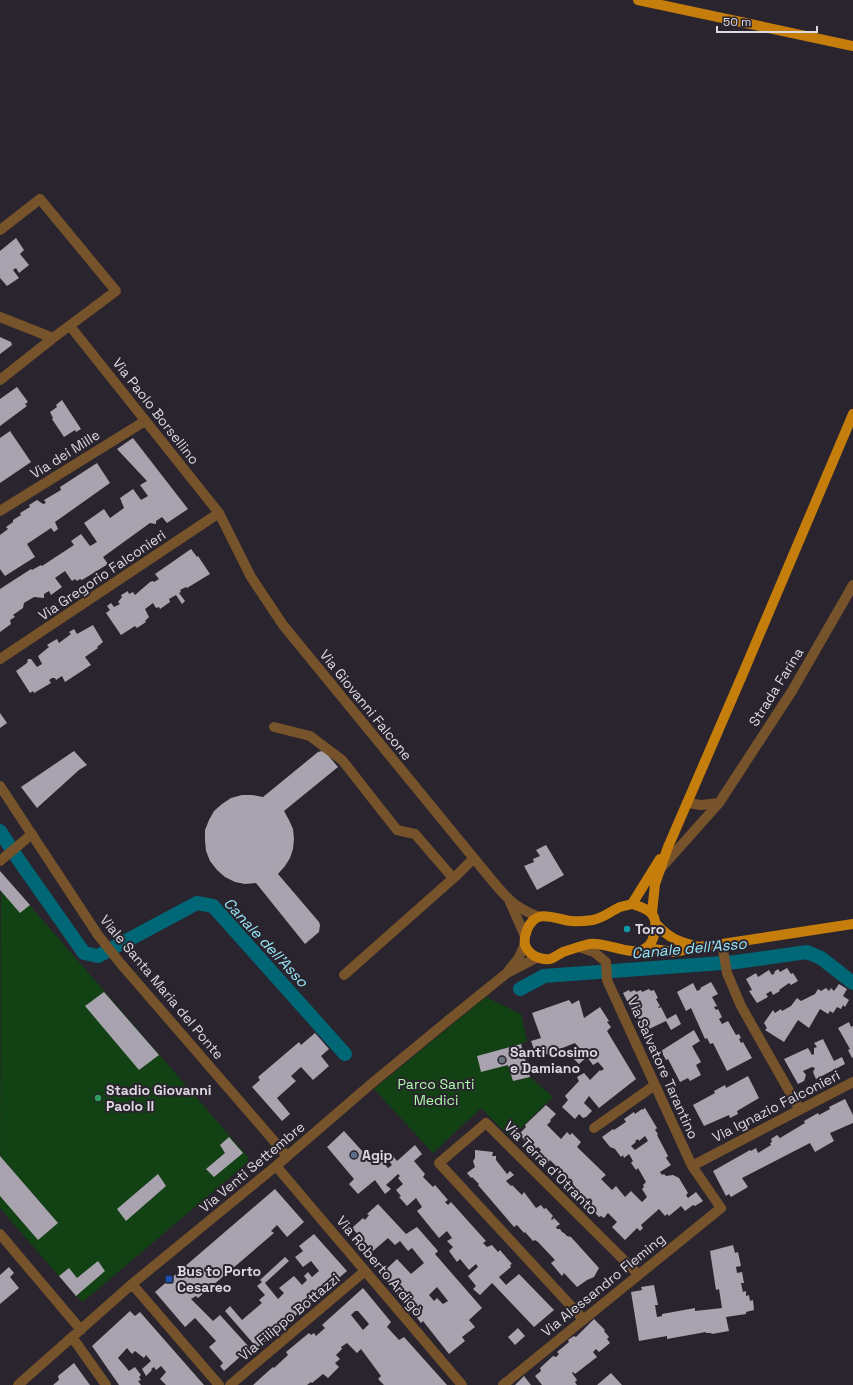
<svg xmlns="http://www.w3.org/2000/svg" width="853" height="1385" viewBox="0 0 853 1385" font-family="'Space Grotesk',sans-serif">
<rect width="100%" height="100%" fill="#29242e"/>
<path fill="#124213" d="M1,872L248,1157V1162L84,1301L80,1300L76,1296L0,1208Z
M486,997L521,1014L527,1041L521,1044L477,1056L481,1071L508,1065L513,1081L530,1077L553,1097L511,1138L481,1108L433,1153L374,1089Z"/>
<g fill="none" stroke-linecap="round" stroke-linejoin="round">
<path stroke="#006777" stroke-width="14" d="M0,831L18,859L84,953L98,956L197,903L213,906L345,1054
M520,989L544,976L736,962L807,952L821,958L853,983"/>
</g>
<path fill="#a9a3af" fill-rule="evenodd" d="M16,238L24,250L20,254L29,265L19,273L16,268L13,270L19,278L7,286L0,278V251Z
M0,337L11,342L12,345L0,354Z
M17,387L28,402L25,404L27,406L0,426V399Z
M62,400L81,429L76,432L75,430L64,437L52,419L53,418L50,412L57,407L56,405Z
M10,431L31,462L0,483V438Z
M133,438L188,509L167,523L162,517L156,521V524L150,523L103,557L108,564L82,580L80,579L77,581L75,579L72,581L65,571L55,578L62,587L51,595L49,591L44,594V598L34,597L24,603L23,608L13,615L15,617L10,620L11,624L0,632V589L31,569L32,570L41,565L42,566L74,545L71,541L81,534L90,546L97,542L84,523L104,509L110,518L124,508L120,498L133,489L141,500L148,496L140,485L147,481L117,449Z
M97,463L110,483L55,522L58,529L54,532L51,528L27,544L35,557L5,576L0,569V535L8,529L6,527L13,522V520L21,515L20,513L30,507L29,505L37,500L43,504L46,503L44,500L61,490L60,487Z
M191,549L197,557L198,556L210,574L187,588L186,587L180,590L181,592L179,593L185,601L182,604L176,595L169,599L170,602L160,609L159,607L156,608L153,603L145,609L149,617L145,621L146,622L137,628L135,626L121,635L106,613L110,610L107,606L111,603L114,607L120,604L118,602L122,597L121,595L128,591L129,594L133,592L135,595L150,582L153,581L154,582L159,579L155,574Z
M93,625L103,642L97,647L98,648L85,657L91,665L65,682L62,676L56,680L55,678H52L49,680L51,683L34,693L33,691L30,693L16,671L27,663L28,659H31L37,667L42,664L38,656L49,647L47,645L50,643L57,639L59,643L71,634L69,632L74,629L77,634Z
M0,713L7,723L0,728Z
M74,751L87,765L79,770L37,808L21,787Z
M322,751L326,753L338,767L284,811L289,820L293,829L294,839L293,849L290,858L285,866L278,874L319,922L320,925L319,932L305,944L256,883L245,884L235,882L225,877L217,870L210,861L206,851L205,841V830L209,820L214,811L222,804L231,798L242,795H252L263,797L318,752Z
M546,845L564,875L537,890L524,866L534,862L533,859L540,856L536,850Z
M0,871L30,905L20,913L0,890Z
M787,968L791,974L793,973L798,981L791,985L789,983L779,990L780,991L773,995L771,991L766,994L768,997L757,1003L749,991L752,990L746,979L756,973L758,977L769,970L772,975L775,973L774,972L778,969L780,972Z
M711,982L718,994L712,997L717,1006L714,1007L716,1010L718,1009L722,1017L719,1019L722,1024L728,1021L736,1035L739,1034L741,1038L739,1039L741,1043L743,1042L752,1058L727,1071L713,1043L710,1044L707,1038L705,1039L691,1008L686,1011L677,992L693,983L697,991L701,989L700,988Z
M839,984L847,989L843,996L849,1000L845,1007L843,1005L841,1009L837,1007L833,1013L830,1011L828,1014L820,1009L809,1028L798,1020L784,1042L765,1030L767,1028L764,1023L773,1010L775,1013L781,1009L782,1011L791,1006L797,998L801,1001L815,994L818,989L821,991L826,988L829,991L831,988L834,991Z
M649,989L651,991L654,990L658,998L656,999L660,1006L658,1007L659,1008L661,1007L667,1019L676,1014L681,1024L671,1030L666,1021L649,1029L648,1026L641,1031L636,1022L639,1020L636,1012L634,1013L632,1008L631,1009L623,993L629,990L630,992L635,990L636,992L641,990L642,992Z
M104,992L159,1055L139,1070L85,1006Z
M569,1000L572,1004L579,1000L584,1018L600,1007L609,1021L607,1022L611,1027L607,1031L636,1079L599,1108L589,1096L584,1103L592,1111L586,1117L583,1118L579,1114L575,1119L562,1107L568,1100L565,1096L579,1081L577,1077L584,1073L590,1080L600,1070L601,1071L604,1069L598,1062L593,1065L587,1057L579,1064L572,1057L581,1050L575,1043L537,1058L531,1041L541,1038L532,1013Z
M849,1022L851,1027L853,1026V1057L852,1058L848,1050L850,1049L838,1028Z
M694,1030L700,1041L692,1046L701,1062L696,1065L701,1075L690,1081L688,1078L680,1082L668,1059L666,1060L661,1051Z
M315,1033L329,1049L321,1056L329,1066L313,1080L301,1067L291,1076L296,1081L277,1098L290,1114L282,1121L252,1087L260,1080L258,1077L299,1042L301,1045Z
M823,1039L834,1061L842,1057L845,1064L816,1079L813,1072L815,1068L812,1067L803,1071L806,1075L804,1081L798,1084L784,1059L808,1048L812,1055L814,1054V1048L817,1047L814,1043Z
M521,1044L530,1077L513,1081L508,1065L481,1072L477,1056Z
M562,1065L566,1073L559,1075L556,1068Z
M748,1076L759,1098L737,1111L738,1114L730,1118L729,1115L704,1126L693,1105L715,1093L714,1091L725,1085L726,1088Z
M845,1099L853,1115V1123L830,1133L834,1141L815,1152L810,1143L742,1178L748,1187L731,1197L729,1194L726,1196L713,1171L750,1150L751,1151L756,1148L758,1153L771,1145L770,1143L772,1142L771,1139L777,1135L780,1138L805,1123L804,1121L818,1113L819,1115L830,1109L829,1107Z
M546,1105L556,1114L550,1120L551,1121L547,1125L561,1139L567,1132L570,1135L572,1133L581,1142L577,1147L606,1175L601,1179L612,1190L616,1186L625,1197L631,1191L642,1202L647,1197L642,1189L644,1187L643,1185L646,1182L638,1168L636,1170L631,1163L633,1161L629,1154L624,1158L623,1155L621,1157L615,1149L610,1147L602,1137L613,1129L614,1130L626,1122L624,1119L634,1112L635,1114L642,1109V1110L645,1108L657,1128L655,1130L658,1134L657,1135L668,1156L666,1158L671,1165L660,1172L662,1175L664,1174L666,1176L673,1175L679,1178L688,1193L686,1195L688,1198L696,1192L703,1201L695,1206L693,1205L685,1211L681,1206L669,1216L667,1214L665,1216L659,1209L641,1225L643,1228L640,1231L637,1228L625,1240L612,1227L617,1222L608,1213L604,1218L601,1216L599,1217L588,1205L585,1203L573,1188L574,1186L573,1184V1183L550,1160L547,1164L538,1153L541,1150L538,1147L534,1150L519,1134L526,1127L525,1125ZM645,1136L648,1141L635,1150L631,1146L636,1142L635,1141L638,1139L639,1141Z
M344,1131L373,1163L379,1157L388,1168L392,1165L385,1156L390,1152L397,1161L415,1145L422,1154L414,1161L425,1174L423,1177L433,1187L435,1185L448,1200L445,1202L448,1205L451,1202L486,1241L483,1243L487,1247L492,1245L498,1252L500,1250L512,1264L510,1265L511,1267L499,1277L506,1285L519,1274L554,1310L534,1327L492,1283L480,1295L473,1289L476,1286L468,1276L478,1267L476,1264L469,1270L460,1259L457,1262L449,1251L453,1247L447,1241L452,1238L447,1231L439,1238L417,1211L422,1207L416,1198L407,1206L399,1197L401,1196L396,1190L403,1184L398,1178L400,1176L398,1174L386,1185L391,1189L385,1194L375,1180L358,1194L349,1184L354,1179L327,1147Z
M229,1137L243,1153L214,1177L206,1169L225,1153L220,1145Z
M475,1150L493,1152L492,1156H496V1160L507,1174L510,1171L514,1175L506,1181L511,1186L512,1185L522,1195L524,1192L536,1208L541,1205L544,1209L546,1208L553,1216L551,1219L552,1220L554,1218L560,1224L556,1227L557,1229H560L562,1232L564,1233L567,1236L571,1237L599,1268L594,1277L587,1280L577,1287L564,1273L562,1276L551,1263L555,1260L538,1242L535,1240L533,1241L525,1232L524,1233L517,1225L514,1227L478,1185L479,1184L472,1177L471,1178L467,1173L475,1167L473,1161L475,1158Z
M0,1156L58,1223L38,1240L0,1196Z
M158,1174L166,1186L126,1221L117,1209Z
M275,1189L304,1222L287,1237L277,1225L271,1231L274,1233L198,1298L196,1296L191,1299L213,1321L220,1315L249,1347L240,1355L241,1356L224,1371L220,1366L223,1363L209,1347L216,1341L195,1318L185,1327L155,1292Z
M378,1204L406,1234L417,1227L438,1251L435,1254L482,1308L469,1320L475,1327L462,1337L465,1341L449,1354L423,1321L421,1323L411,1310L413,1309L407,1303L406,1305L395,1292L397,1291L392,1285L391,1286L381,1274L397,1259L411,1274L424,1263L412,1248L408,1251L400,1241L395,1245L388,1238L373,1251L352,1228L363,1218L365,1220L369,1215L367,1214ZM437,1287L448,1301L443,1304L437,1298L434,1301L429,1295Z
M314,1234L347,1271L308,1305L306,1302L298,1309L300,1312L257,1348L225,1311L230,1306L242,1320L262,1303L259,1300L265,1295L257,1286L262,1282L260,1280L285,1257L289,1261L265,1283L278,1299L284,1293L279,1288L294,1276L302,1285L307,1280L304,1276L308,1272L312,1277L319,1271L311,1261L303,1267L295,1257L303,1251L299,1246Z
M733,1245L735,1253L738,1252L741,1266L736,1267L737,1273L742,1272L744,1283H741L743,1292L746,1291V1296L749,1295L750,1301L753,1300L754,1310L746,1312V1314L726,1317L729,1331L712,1334L711,1333H706V1332L667,1339V1336L639,1341L631,1292L642,1290L641,1287L654,1285L658,1305H655L657,1317L662,1316V1314L695,1308V1311L722,1308L719,1289L716,1290L710,1251Z
M98,1261L105,1271L76,1296L59,1276L69,1268L77,1278Z
M9,1267L14,1273L10,1277L19,1288L0,1304V1275Z
M363,1288L391,1322L387,1327L399,1340L404,1337L447,1385H384L378,1379L381,1376L361,1349L357,1353L347,1343L341,1347L342,1349L336,1355L340,1359L335,1363L339,1367L328,1378L323,1374L312,1383L311,1382L307,1385H253L273,1367L274,1368L288,1355L286,1352L309,1333L311,1335L314,1333L316,1336L325,1328L322,1325ZM355,1311H358L369,1324L363,1330L351,1315Z
M130,1311L135,1316L140,1312L204,1385H166L160,1379L166,1372L161,1366L156,1370L154,1367L151,1369L152,1370L146,1376L142,1369L151,1361L146,1355L144,1358L135,1351L132,1354L127,1348L118,1358L129,1371L135,1367L141,1375L139,1377L141,1380L138,1381L141,1385H119L92,1346Z
M594,1319L605,1330L604,1331L609,1337L607,1339L610,1343L599,1352L596,1349L593,1352L597,1357L575,1374L573,1372L572,1373L577,1380L575,1382L577,1385H542L535,1376L541,1371L540,1368L553,1356L556,1357L559,1354L557,1352L569,1342L568,1340L574,1336L576,1337Z
M518,1328L525,1336L515,1345L508,1337Z
M74,1363L90,1385H53L59,1380L58,1376Z
M611,1373L622,1385H597Z
M524,1376L531,1385H515Z"/>
<g fill="none" stroke-linecap="round" stroke-linejoin="round">
<path stroke="#76532a" stroke-width="10" d="M0,230L40,199L116,291L53,338L0,380
M0,317L53,338
M70,326L219,513L251,577L283,625L490,878C507,898 513,907 539,917
M0,511L145,421
M0,659L219,513
M274,727L310,736L342,760L397,830L415,834L453,878
M0,786L98,935L121,964L287,1156
M688,803L701,805L719,803
M0,861L32,834
M662,867L719,803L792,691L853,585
M510,902L525,936
M722,944L727,973L741,1006L800,1110
M509,970L518,959L525,944
M344,975L457,875L473,859
M594,1128L655,1085
M276,1166L462,1385
M692,1166L853,1082
M0,1234L81,1330
M132,1284L219,1385
M583,1319L439,1163L486,1123L638,1274
M72,1337L106,1385
M18,1385L132,1284L276,1166L371,1084L445,1023L507,973L536,958
M230,1385L365,1271
M503,1385L721,1208L692,1166L607,980L606,962L594,952L579,947"/>
<path stroke="#c57d0b" stroke-width="10" d="M638,0L853,46
M632,904C638,906 646,908 651,913C659,921 655,942 646,948C632,958 606,941 589,944C581,946 572,949 563,952C559,954 554,958 550,959C539,960 529,955 525,945C524,940 525,935 527,930C536,907 554,919 571,921C578,922 586,921 593,920C603,918 611,911 620,907C624,906 628,905 632,904Z
M632,904L660,859
M652,913L655,884L668,847L741,678L853,414
M656,924C669,938 677,941 695,946
M646,948L674,952L697,947L722,944L853,924"/>
</g>
<circle fill="#0f9aa8" stroke="#29242e" stroke-width="1.5" cx="627" cy="929" r="4"/>
<circle fill="#6b7280" stroke="#29242e" stroke-width="1.5" cx="502" cy="1060" r="4"/>
<circle fill="#2e9e5b" stroke="#29242e" stroke-width="1.5" cx="98" cy="1098" r="4"/>
<circle fill="#5c6f8a" stroke="#29242e" stroke-width="1.5" cx="354" cy="1155" r="4"/>
<rect fill="#1a4fb4" stroke="#29242e" stroke-width="1.5" x="165" y="1275" width="8" height="8" rx="2"/>
<g text-anchor="middle" dominant-baseline="central" stroke-width="4" stroke-linejoin="round" paint-order="stroke">
<g font-size="14" fill="#ddd9e0" stroke="#29242e">
<text transform="translate(156 411) rotate(52)">Via Paolo Borsellino</text>
<text transform="translate(65 454) rotate(-32)">Via dei Mille</text>
<text transform="translate(102 575) rotate(-34)">Via Gregorio Falconieri</text>
<text transform="translate(776 687) rotate(-58)">Strada Farina</text>
<text transform="translate(366 705) rotate(51)">Via Giovanni Falcone</text>
<text transform="translate(162 987) rotate(50)">Viale Santa Maria del Ponte</text>
<text transform="translate(663 1068) rotate(66)">Via Salvatore Tarantino</text>
<text transform="translate(776 1106) rotate(-27)">Via Ignazio Falconieri</text>
<text transform="translate(252 1167) rotate(-40)">Via Venti Settembre</text>
<text transform="translate(551 1168) rotate(45)">Via Terra d'Otranto</text>
<text transform="translate(380 1266) rotate(50)">Via Roberto Ardigò</text>
<text transform="translate(603 1285) rotate(-39)">Via Alessandro Fleming</text>
<text transform="translate(289 1317) rotate(-40)">Via Filippo Bottazzi</text>
</g>
<g font-size="14" font-weight="bold" fill="#ddd9e0" stroke="#29242e" text-anchor="start">
<text x="635" y="929">Toro</text>
<text x="510" y="1052">Santi Cosimo<tspan x="510" dy="16">e Damiano</tspan></text>
<text x="106" y="1090">Stadio Giovanni<tspan x="106" dy="16">Paolo II</tspan></text>
<text x="362" y="1155">Agip</text>
<text x="177" y="1271">Bus to Porto<tspan x="177" dy="16">Cesareo</tspan></text>
</g>
<g font-size="14" fill="#acfba9" stroke="#29242e">
<text x="436" y="1084">Parco Santi<tspan x="436" dy="16">Medici</tspan></text>
</g>
<g font-size="15" font-style="italic" fill="#98e7f8" stroke="#29242e">
<text transform="translate(266 942) rotate(47)">Canale dell'Asso</text>
<text transform="translate(689 948) rotate(-5)">Canale dell'Asso</text>
</g>
</g>
<path d="M717 26v6h100v-6" fill="none" stroke="#ddd9e0" stroke-width="2"/>
<text x="723" y="26" font-size="12" fill="#ddd9e0" stroke="#29242e" stroke-width="3" paint-order="stroke">50 m</text>
</svg>
